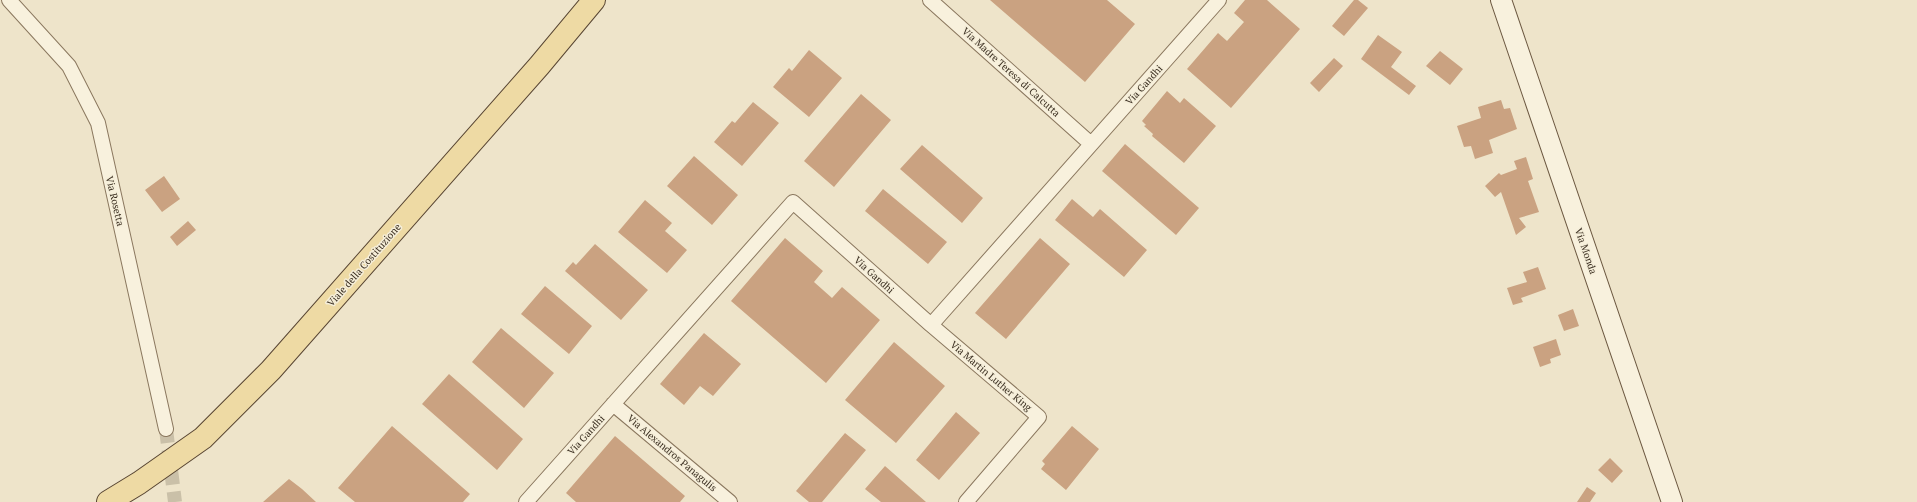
<svg xmlns="http://www.w3.org/2000/svg" width="1917" height="502" viewBox="0 0 1917 502" font-family="'PT Serif',serif">
<rect width="100%" height="100%" fill="#eee4ca"/>
<path fill="#caa281" d="M990,0H1107L1135,24L1085,82Z
M1245,0H1267L1300,29L1231,108L1187,69L1218,33L1227,41L1244,22L1234,13Z
M1354,0H1358L1368,8L1344,36L1332,26Z
M1378,35L1402,52L1391,67L1416,86L1409,95L1361,59Z
M809,50L842,78L809,117L773,87L789,68L792,71Z
M1440,51L1463,69L1450,85L1426,66Z
M1334,58L1343,66L1319,92L1310,83Z
M1167,91L1180,103L1184,98L1216,126L1184,163L1152,136L1153,134L1144,126L1146,125L1142,121Z
M861,94L891,120L834,187L804,161Z
M1501,100L1504,109L1510,108L1517,129L1489,140L1493,153L1475,159L1471,146L1464,147L1457,126L1481,118L1478,107Z
M753,102L779,123L742,166L714,142L732,121L735,123Z
M1125,144L1199,208L1176,235L1102,171Z
M922,145L983,198L962,223L900,169Z
M694,156L738,195L712,225L667,186Z
M1526,157L1533,179L1528,181L1539,212L1519,218L1526,227L1516,235L1501,192L1495,197L1485,186L1499,173L1501,175L1517,169L1514,161Z
M164,176L180,199L162,212L145,190Z
M883,189L947,242L928,264L865,211Z
M1072,199L1093,217L1100,209L1147,250L1124,277L1055,220Z
M645,200L672,223L665,231L687,250L667,273L618,232Z
M188,221L196,230L177,246L170,237Z
M785,238L823,271L814,282L832,298L842,287L880,320L826,383L731,301Z
M1040,238L1070,264L1006,339L975,313Z
M595,244L648,290L621,320L565,271L573,262L576,265Z
M1538,267L1546,289L1521,298L1523,302L1513,305L1507,288L1527,282L1523,272Z
M545,286L592,326L569,354L521,314Z
M1573,309L1579,326L1564,331L1558,315Z
M501,328L554,373L524,408L472,362Z
M704,333L741,364L713,396L700,386L684,405L660,384Z
M1556,339L1561,355L1550,359L1551,363L1540,367L1533,347Z
M894,342L945,386L896,443L845,400Z
M449,374L523,439L497,470L422,404Z
M956,412L980,433L939,480L916,460Z
M392,426L470,494L463,502H355L338,488Z
M1072,426L1099,449L1066,490L1041,469L1045,464L1042,461Z
M845,433L866,450L822,502H809L796,491Z
M615,436L685,496L680,502H576L566,493Z
M1610,458L1623,471L1612,483L1598,470Z
M885,466L926,502H881L865,489Z
M289,479L302,489L316,502H263Z
M1587,487L1596,493L1590,502H1577Z"/>
<g fill="none" stroke-linecap="round" stroke-linejoin="round">
<path stroke="#cac0a8" stroke-width="14" stroke-dasharray="14 7" stroke-linecap="butt" d="M166,429L175,502"/>
<g stroke="#8a775e" stroke-width="16">
<path id="minor" d="M9,0L69,66L98,123L166,429
M930,0L1091,144
M931,325L1039,417L966,502
M613,404L730,502
M526,502L793,202L931,325L1219,0"/>
</g>
<g stroke="#6c5841" stroke-width="22">
<path id="secondary" d="M1501,0L1672,502"/>
</g>
<g stroke="#584532" stroke-width="24">
<path id="primary" d="M108,502L139,483L203,438L271,370L539,66L594,0"/>
</g>
<use href="#minor" stroke="#f8f1dd" stroke-width="14"/>
<use href="#secondary" stroke="#f8f1dd" stroke-width="20"/>
<use href="#primary" stroke="#eedaa4" stroke-width="22"/>
</g>
<g text-anchor="middle" dominant-baseline="central" stroke-width="3" stroke-linejoin="round" paint-order="stroke">
<g font-size="10" fill="#3b2f21" stroke="#f5eed9">
<text transform="translate(1011 72) rotate(42)">Via Madre Teresa di Calcutta</text>
<text transform="translate(1144 85) rotate(-48)">Via Gandhi</text>
<text transform="translate(115 201) rotate(77)">Via Rosetta</text>
<text transform="translate(1586 251) rotate(71)">Via Monda</text>
<text transform="translate(364 265) rotate(-49)">Viale della Costituzione</text>
<text transform="translate(874 275) rotate(42)">Via Gandhi</text>
<text transform="translate(991 376) rotate(40)">Via Martin Luther King</text>
<text transform="translate(586 435) rotate(-48)">Via Gandhi</text>
<text transform="translate(672 453) rotate(40)">Via Alexandros Panagulis</text>
</g>
</g>
</svg>
